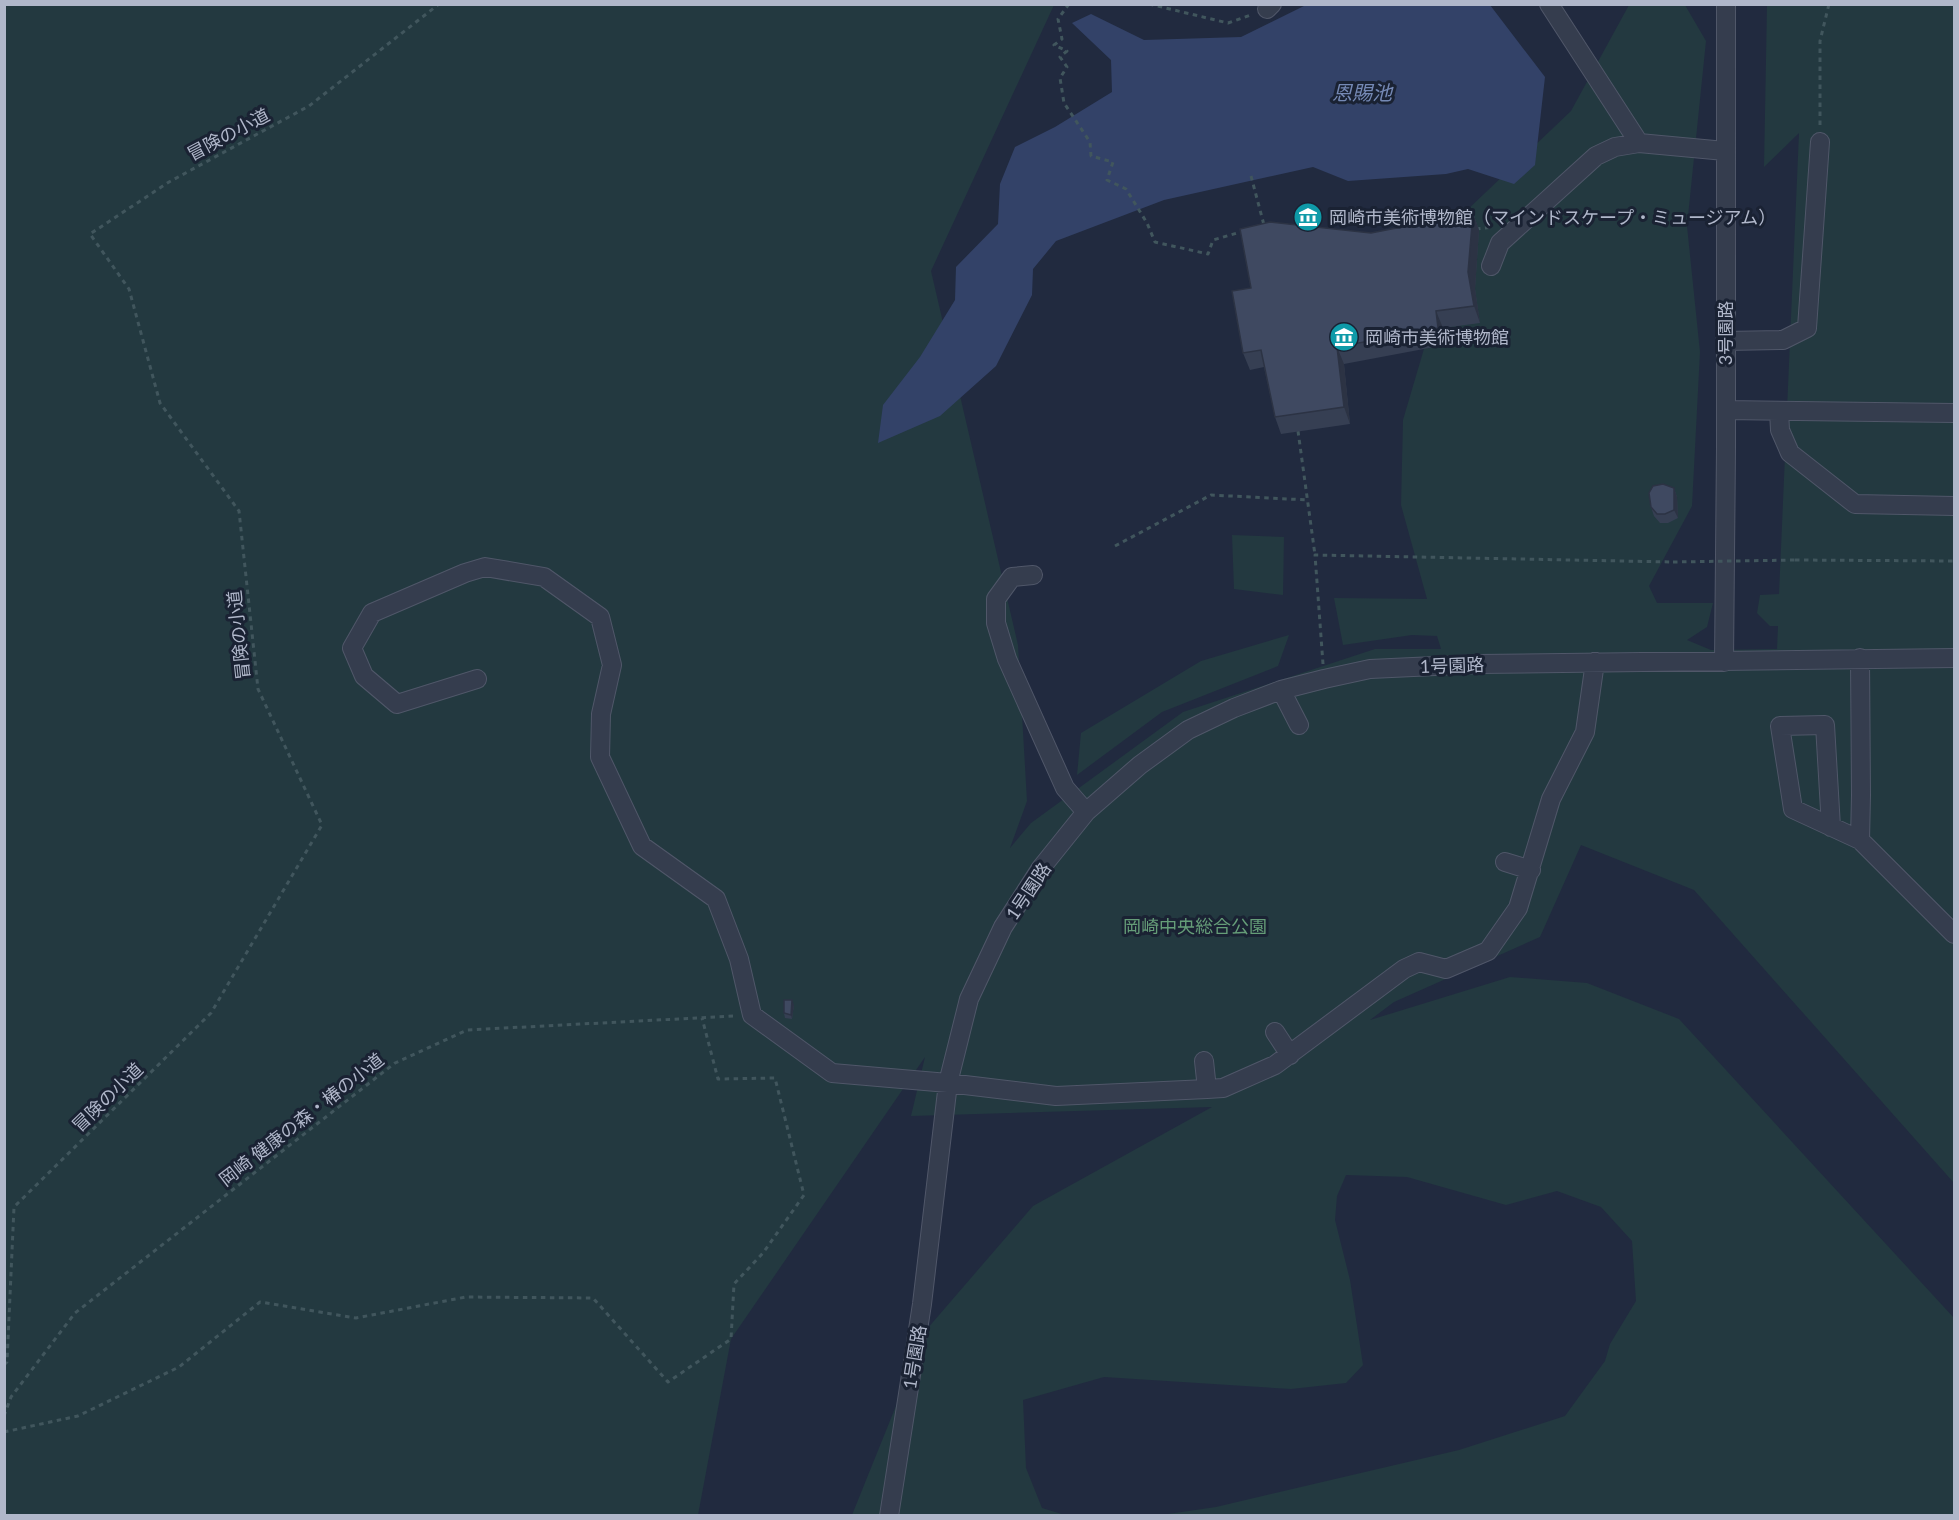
<svg xmlns="http://www.w3.org/2000/svg" width="1959" height="1520" viewBox="0 0 1959 1520" font-family="Lato,'Noto Sans JP',sans-serif">
<rect width="100%" height="100%" fill="#212a3f"/>
<path fill="#233940" d="M5,5H1054L931,271L1018,645L1027,801L1010,848L1031,823L1183,712L1375,649H1441L1437,636L1412,635L1343,645L1334,598L1427,599L1401,505L1403,420L1464,213L1571,111L1629,5H1685L1706,41L1687,226L1700,352L1692,506L1649,586L1657,603H1713L1707,627L1687,640L1711,650L1777,649L1778,626H1770L1757,613L1760,595L1779,594L1799,133L1764,167L1767,5H1954V1183L1694,890L1581,845L1540,937L1394,1002L1370,1020L1510,977L1587,983L1679,1019L1954,1318V1515H1161L1216,1507L1459,1450L1565,1416L1605,1361L1610,1344L1636,1301L1632,1241L1601,1207L1557,1191L1506,1205L1407,1177L1346,1175L1337,1196L1335,1220L1350,1280L1363,1365L1346,1383L1291,1389L1104,1377L1023,1400L1026,1468L1042,1508L1065,1515H852L927,1329L1033,1206L1212,1107L911,1116L925,1057L731,1339L698,1515L5,1516Z
M1232,535L1284,537L1283,595L1234,589Z
M1289,635L1278,666L1162,712L1077,775L1081,733L1201,661Z"/>
<path fill="#334268" d="M1308,4L1490,5L1545,77L1535,165L1514,184L1468,169L1446,174L1348,181L1313,167L1164,200L1056,241L1033,269L1032,295L996,366L940,416L878,443L883,405L920,357L955,300L956,267L998,224L1000,184L1015,147L1055,127L1112,92L1111,60L1072,23L1091,14L1144,40L1241,37Z"/>
<g fill="none" stroke-linecap="round" stroke-linejoin="round">
<g stroke="#505769" stroke-width="20">
<path id="minor" d="M1549,4L1639,143
M1267,9L1272,4
M1491,266L1500,243L1596,156L1615,147L1639,143L1725,151
M1725,341L1783,340L1807,328L1820,142
M1726,410L1954,413
M1779,411L1780,430L1790,453L1855,504L1954,506
M1033,575L1012,577L996,599V623L1007,659L1065,788L1086,812
M1860,658L1861,795L1860,840L1954,934
M1724,662L1726,448V4
M477,679L397,704L364,676L352,648L372,613L465,573L485,567L544,577L600,617L612,665L601,714L600,757L642,846L716,899L739,959L752,1015L832,1073L948,1083L1056,1096L1207,1089L1223,1088L1275,1065L1404,969L1419,962L1446,969L1488,951L1518,908L1551,799L1585,732L1595,662
M1281,690L1299,725
M1831,827L1825,725L1780,726L1793,809L1860,840
M1505,862L1531,870
M1275,1032L1290,1055
M1204,1061L1207,1089
M889,1516L922,1304L948,1083L969,999L1003,927L1041,868L1086,812L1140,765L1188,730L1234,708L1281,690L1324,679L1370,669L1478,664L1954,658"/>
</g>
<path stroke="#41565d" stroke-width="3" stroke-dasharray="4.5 4.5" stroke-linecap="butt" d="M1069,4L1058,19L1062,39L1054,45L1067,51L1060,57L1067,67L1060,78L1064,103L1090,142L1091,156L1113,162L1107,180L1126,189L1147,223L1155,242L1208,254L1213,240L1244,231
M1149,4L1228,23L1251,15
M1820,125V41L1829,4
M1251,176L1264,225
M1476,229L1493,227
M1298,431L1315,555
M1115,546L1211,495L1308,500
M1795,560L1954,561
M1323,664L1315,555L1673,562
M4,1365L7,1362L14,1207L211,1013L322,825L258,689L239,511L160,403L129,289L90,234L169,182L309,106L439,4
M4,1416L11,1397L75,1313L395,1063L467,1030L735,1016
M4,1432L78,1416L179,1367L260,1302L356,1318L466,1297L593,1298L668,1382L731,1339L734,1284L763,1253L804,1195L775,1078L718,1079L702,1018"/>
<use href="#minor" stroke="#353d4e" stroke-width="18"/>
<path stroke="#41565d" stroke-width="3" stroke-dasharray="4.5 4.5" stroke-linecap="butt" d="M1673,562L1795,560"/>
</g>
<path fill="#363f53" d="M1473,213L1479,230L1475,289L1480,323L1443,328L1445,345L1344,364L1350,424L1281,434L1275,417L1264,367L1250,370L1243,353L1251,288L1371,233Z
M1674,488L1677,497L1678,518L1668,523H1660L1654,516L1651,507Z
M794,1005L792,1019L785,1018L784,1013Z"/>
<path fill="#2c3344" d="M1473,213L1479,230L1475,289L1480,323L1474,306L1468,272Z
M1436,311L1443,328L1445,345L1438,328Z
M1337,347L1344,364L1350,424L1344,407Z
M1674,488L1677,497L1678,518L1674,510Z
M792,1000L794,1005L792,1019L791,1015Z"/>
<path fill="#3f4961" stroke="#2c3344" stroke-width="1.5" d="M1473,213L1468,272L1474,306L1436,311L1438,328L1337,347L1344,407L1275,417L1261,350L1243,353L1232,291L1251,288L1240,229L1270,222L1371,233Z
M1663,484L1674,488V510L1665,514H1657L1651,507L1649,493L1653,486Z
M784,1000H792L791,1015L784,1013Z"/>
<defs>
<g id="museum-disc" transform="scale(1.5)"><circle r="9.5" fill="#0f9aa8" stroke="#1a2233"/><path d="M0-6L6-3V-2H-6V-3ZM-5-1h2V3h-2ZM-1-1h2V3h-2ZM3-1h2V3H3ZM-6 4H6V6H-6Z" fill="#fff"/></g>
</defs>
<g fill-rule="evenodd">
<use href="#museum-disc" x="1308" y="217"/>
<use href="#museum-disc" x="1344" y="337"/>
</g>
<g text-anchor="middle" dominant-baseline="central" stroke-width="6" stroke-linejoin="round" paint-order="stroke">
<g font-size="18" fill="#b0b7ca" stroke="#1a2233">
<text transform="translate(228 134) rotate(-28)">冒険の小道</text>
<text transform="translate(1725 333) rotate(-90)">3号園路</text>
<text transform="translate(238 635) rotate(-96)">冒険の小道</text>
<text transform="translate(1452 665) rotate(-2)">1号園路</text>
<text transform="translate(1028 891) rotate(-56)">1号園路</text>
<text transform="translate(107 1097) rotate(-44)">冒険の小道</text>
<text transform="translate(301 1119) rotate(-38)">岡崎 健康の森・椿の小道</text>
<text transform="translate(914 1357) rotate(-81)">1号園路</text>
</g>
<g font-size="18" fill="#b0b7ca" stroke="#1a2233" text-anchor="start">
<text x="1329" y="217">岡崎市美術博物館（マインドスケープ・ミュージアム）</text>
<text x="1365" y="337">岡崎市美術博物館</text>
</g>
<g font-size="18" fill="#659d78" stroke="#1a2233">
<text x="1195" y="926">岡崎中央総合公園</text>
</g>
<g font-size="20" font-style="italic" fill="#7589b5" stroke="#1a2233">
<text x="1362" y="92">恩賜池</text>
</g>
</g>
<rect width="1959" height="1520" fill="none" stroke="#b0b7ca" stroke-width="12"/>
</svg>
